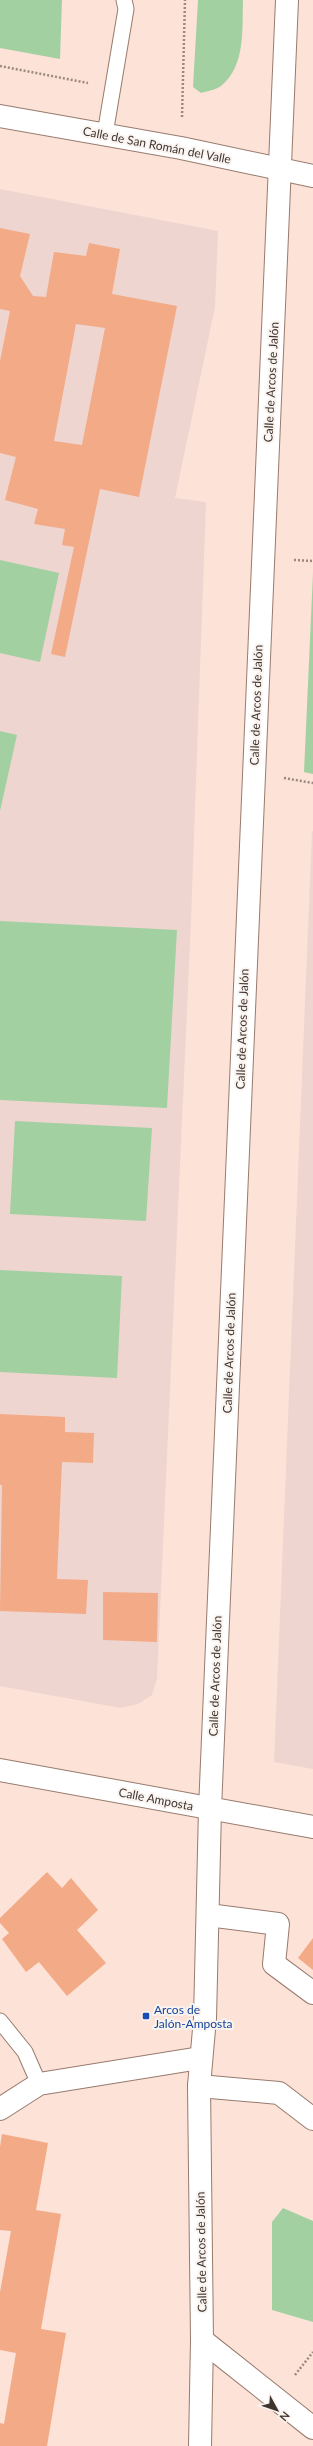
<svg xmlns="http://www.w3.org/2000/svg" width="313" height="2446" viewBox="0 0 313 2446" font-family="Lato,sans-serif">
<rect width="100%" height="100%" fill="#fce2d7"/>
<path fill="#eed5d0" d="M0,189L218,231L215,307L175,498L206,502L191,920L157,1679L152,1695L138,1704L121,1708L0,1686Z
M312,831L313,832V1769L274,1762Z"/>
<path fill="#a3d0a1" d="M0,0H62L60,59L0,48Z
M198,0H243C242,28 246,66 221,86C216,90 207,91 201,93L193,87Z
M0,560L59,573L40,662L0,653Z
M313,573V774L304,772Z
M0,731L17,735L0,811Z
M0,921L177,930L167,1108L0,1100Z
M15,1121L152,1128L146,1221L10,1214Z
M0,1270L122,1276L117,1378L0,1372Z
M283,2208L313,2221V2322L272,2310V2222Z"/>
<path fill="#f3aa87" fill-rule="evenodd" d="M0,228L30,234L20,276L33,296L46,297L54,252L86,256L89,243L120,249L112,294L177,306L139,497L100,489L65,657L51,654L74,547L62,545L65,529L34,524L38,509L5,500L16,457L0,453V361L10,311L0,309ZM76,324L105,328L82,445L54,441Z
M0,1414L65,1417V1432L94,1433L93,1463L62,1462L57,1579L88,1580L86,1614L0,1611L2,1485H0Z
M103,1592L158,1593L157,1642L103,1640Z
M47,1872L62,1888L71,1878L98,1910L77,1930L106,1963L67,1996L39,1962L26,1972L2,1939L9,1933L0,1923V1918Z
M313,1938V1970L298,1958Z
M2,2134L48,2143L36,2210L61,2214L41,2329L66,2333L47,2446H0V2423L4,2424L16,2353L0,2350V2292L11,2231L0,2230V2147Z"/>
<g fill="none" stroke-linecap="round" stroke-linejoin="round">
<g stroke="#987b6e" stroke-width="17">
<path id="service" d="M105,134L126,9L124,0
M0,2021L25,2052L39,2084"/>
</g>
<g stroke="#987b6e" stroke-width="24">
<path id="pedestrian" d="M208,1915L278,1924L274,1964L313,1993"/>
</g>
<g stroke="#987b6e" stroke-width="24">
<path id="minor" d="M0,116L181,148L313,176
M0,1770L313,1827
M199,2086L279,2093L313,2119
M0,2109L39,2084L200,2058
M202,2340L313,2428"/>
</g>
<g stroke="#987b6e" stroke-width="24">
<path id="tertiary" d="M200,2446L202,2340L199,2086L205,2018L210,1809L287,0"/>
</g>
<path stroke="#9b8980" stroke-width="2.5" stroke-dasharray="2 2" stroke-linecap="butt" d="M0,66L88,83
M182,117L185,0
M294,560L313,561
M284,778L313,783
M295,2375L313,2352"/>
<use href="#service" stroke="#fff" stroke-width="15"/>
<use href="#pedestrian" stroke="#fff" stroke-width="22"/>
<use href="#minor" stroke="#fff" stroke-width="22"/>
<use href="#tertiary" stroke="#fff" stroke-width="22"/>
</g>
<rect fill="#1a4fb4" stroke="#faf4f1" stroke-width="1.5" x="142" y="2012" width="8" height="8" rx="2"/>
<g text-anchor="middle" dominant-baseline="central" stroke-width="4" stroke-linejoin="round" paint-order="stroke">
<g font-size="12" fill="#40342e" stroke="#faf4f1">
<text transform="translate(157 145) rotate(11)">Calle de San Román del Valle</text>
<text transform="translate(271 382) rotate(-87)">Calle de Arcos de Jalón</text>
<text transform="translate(256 705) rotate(-88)">Calle de Arcos de Jalón</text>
<text transform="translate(242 1029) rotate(-88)">Calle de Arcos de Jalón</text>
<text transform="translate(229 1353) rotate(-88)">Calle de Arcos de Jalón</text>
<text transform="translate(215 1676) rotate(-88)">Calle de Arcos de Jalón</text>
<text transform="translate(156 1799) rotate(11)">Calle Amposta</text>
<text transform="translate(201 2252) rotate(-91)">Calle de Arcos de Jalón</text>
</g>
<g font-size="12" fill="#164399" stroke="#faf4f1" text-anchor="start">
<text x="154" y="2009">Arcos de<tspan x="154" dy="14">Jalón-Amposta</tspan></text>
</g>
</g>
<g transform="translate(277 2410) rotate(130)" stroke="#faf4f1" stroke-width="3" paint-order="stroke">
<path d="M0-3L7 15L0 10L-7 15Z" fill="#40342e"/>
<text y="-6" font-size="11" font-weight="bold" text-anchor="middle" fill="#40342e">N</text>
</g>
</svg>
